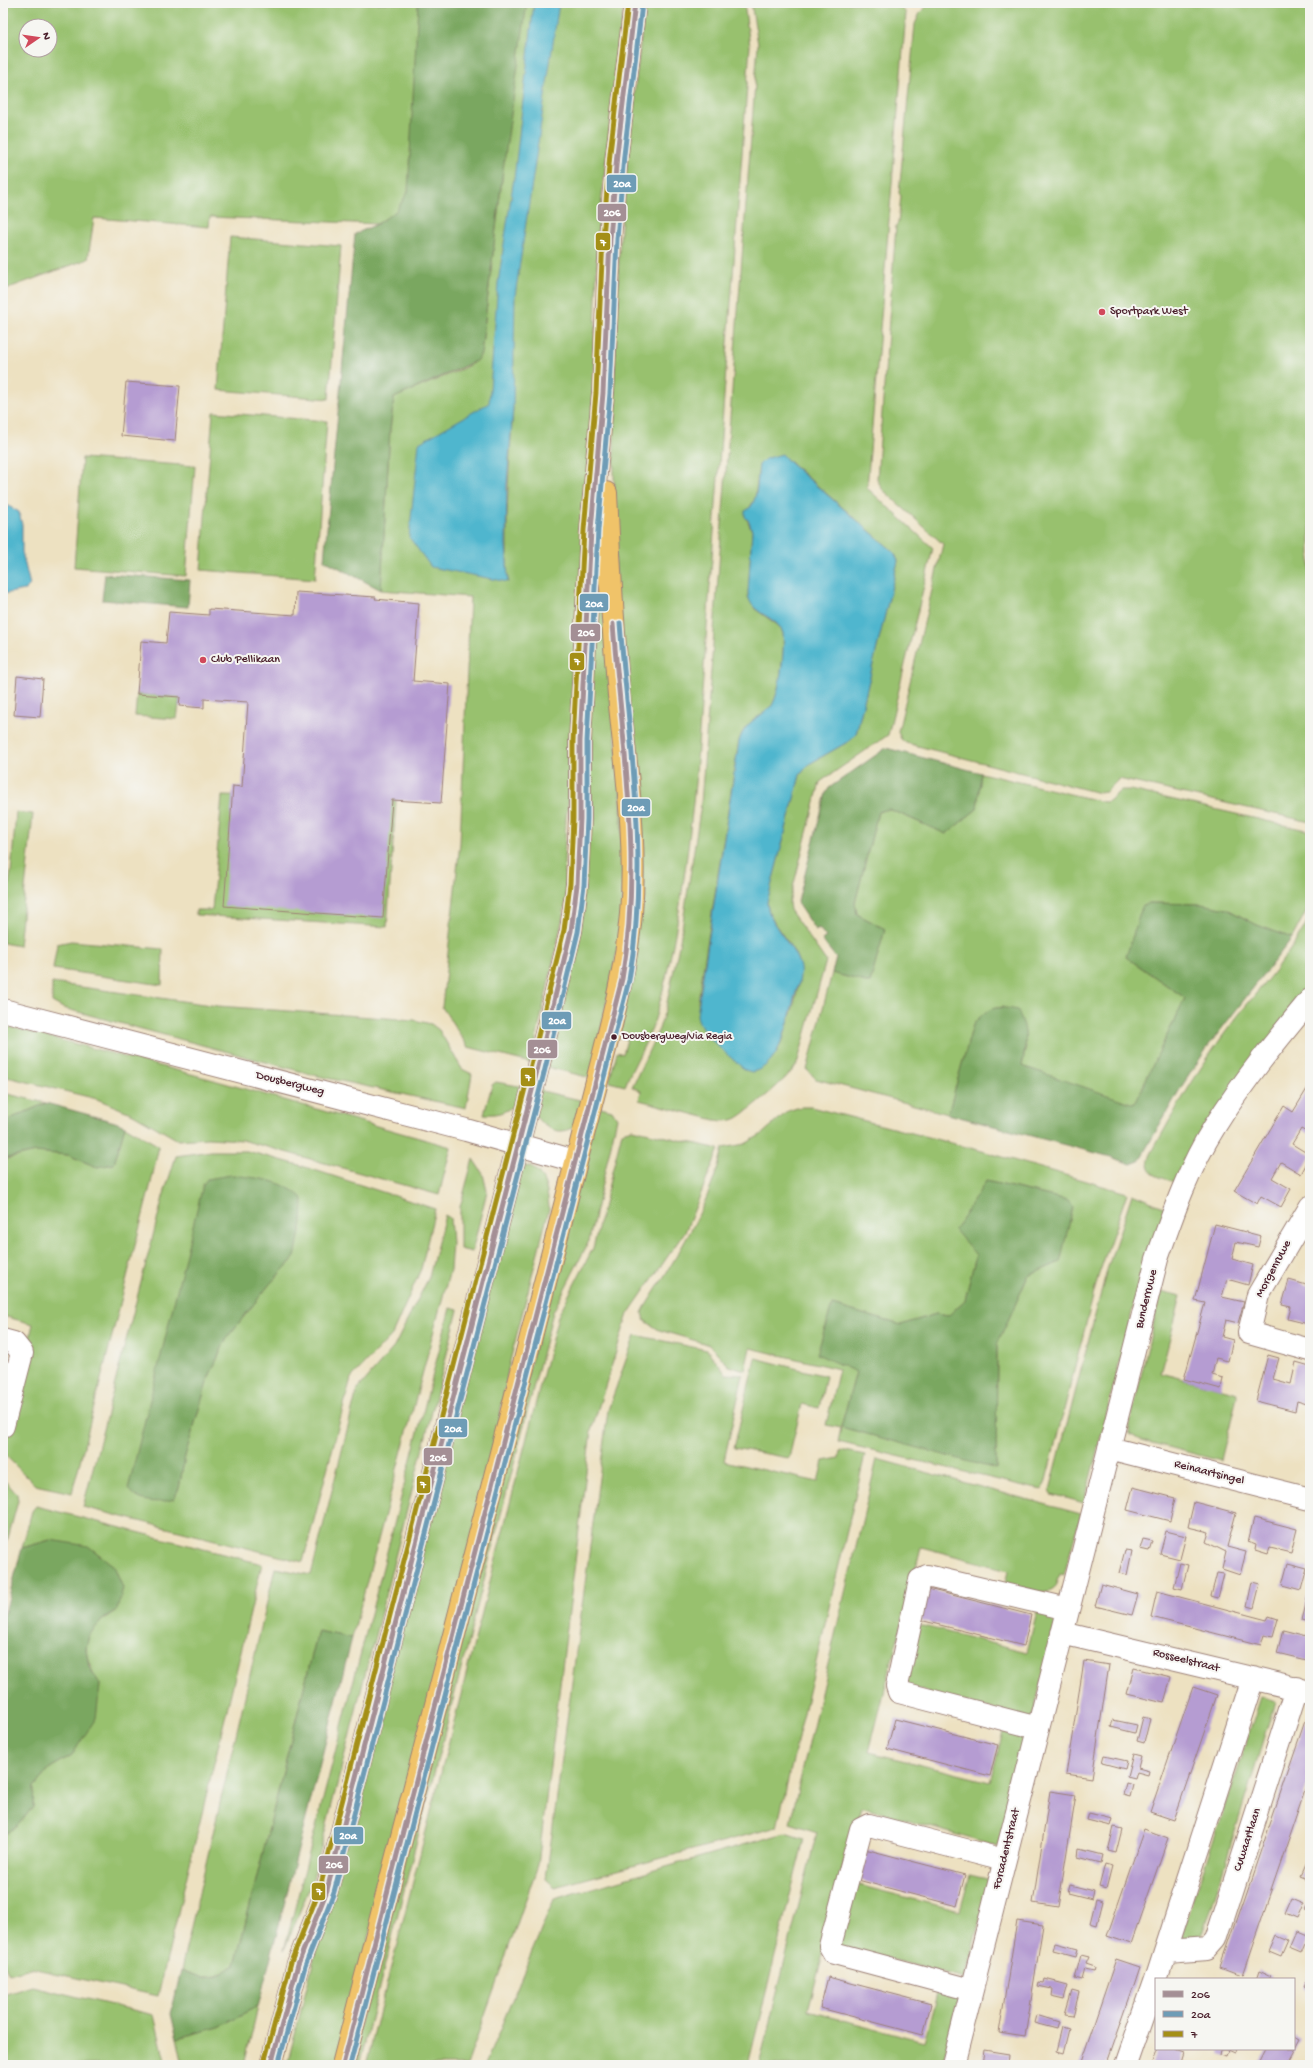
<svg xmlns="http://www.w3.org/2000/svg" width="1313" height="2068" viewBox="0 0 1313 2068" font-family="'Gochi Hand',sans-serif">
<rect width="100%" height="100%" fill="#f6f6f2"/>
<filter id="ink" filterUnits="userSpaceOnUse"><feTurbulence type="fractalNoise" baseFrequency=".025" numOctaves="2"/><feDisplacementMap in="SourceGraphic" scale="8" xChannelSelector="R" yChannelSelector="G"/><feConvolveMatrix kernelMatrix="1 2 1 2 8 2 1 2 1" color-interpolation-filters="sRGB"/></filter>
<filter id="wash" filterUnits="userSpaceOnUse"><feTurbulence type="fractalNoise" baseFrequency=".012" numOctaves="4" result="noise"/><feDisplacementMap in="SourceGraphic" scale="16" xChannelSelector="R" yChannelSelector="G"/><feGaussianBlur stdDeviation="0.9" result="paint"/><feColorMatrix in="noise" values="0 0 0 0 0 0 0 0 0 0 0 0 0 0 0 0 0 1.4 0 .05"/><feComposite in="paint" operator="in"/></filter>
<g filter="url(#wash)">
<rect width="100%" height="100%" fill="#ede1c1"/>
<path fill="#98c16e" stroke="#71704c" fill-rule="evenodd" d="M3,3H624L598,231L593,404L572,775L566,818L564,863L567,898L531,1063L468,1047L442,1007L460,843L470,597L381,590L390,429L394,398L464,368L478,360L481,353L503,171L377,224L210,217L209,227L94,218L88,259L3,290ZM26,26H50V50H26ZM513,408C509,466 505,524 508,582L409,537Z
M645,3H744L750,46L696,774C688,854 678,942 655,1019C648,1042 634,1063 625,1086L609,1082L617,1052L623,1054L627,1039L615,1036L627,983L614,506V395L619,253L627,157Z
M751,3H897L906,13L867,488L933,548L888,735L820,782L789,903L790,910L826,961L797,1064C792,1075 748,1112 737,1118C729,1122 723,1121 715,1120L639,1100L641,1091L632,1087L659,1029L666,1007L680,941L701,804L758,44ZM784,457L894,552L898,561L856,734L851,740L809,764L800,775L767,902C769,925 791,940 798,961C805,980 788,1020 783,1040C776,1053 765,1072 748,1071L704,1032L698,1002L739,741C746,721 756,720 770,708C780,698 785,648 783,633L779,626L755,609L748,597L752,531L747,519L748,510L755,499L759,465Z
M930,3H1310V822L1119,779L1106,792L1099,793L906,743L901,739L898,732L943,544L882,489L877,479L896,226L898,223L901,196L899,193L915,24L920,13Z
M230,237L341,246L329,399L218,390Z
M213,412L327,421L315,579L201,570Z
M82,458L195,466L186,576L74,567Z
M598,537L621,800L623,921L591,1078L543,1066L563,989Z
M137,694L180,697L177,719L135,716Z
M981,773L1104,802L1109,801L1121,790H1131L1310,831V904L1292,938L1257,925L1227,909L1201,904L1148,903L1126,957L1185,998L1134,1105L1022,1066L1026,1046L1003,1007C989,1008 982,1014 973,1025L948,1114L816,1079L807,1070L832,973L870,983L885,929L857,914L855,903L878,812L889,809L946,834L977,809Z
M222,796L396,800L387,927L196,915V910H212Z
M16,812L33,814L19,946L3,943V918L11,872Z
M1310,916V990L1177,1183C1160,1176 1141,1176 1151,1154C1176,1108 1201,1064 1233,1022C1260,987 1291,956 1310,916Z
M71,941L163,949L162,985L53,969L57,944Z
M52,983L218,1006L414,1020L431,1024L439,1030L462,1069L472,1074L466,1108L318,1076L63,1008L52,1002Z
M3,1025L210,1079L451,1147L439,1195L242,1140L208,1138L178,1140L133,1114L97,1099L3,1076Z
M496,1082L524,1087C517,1106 506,1116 484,1114L492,1085Z
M538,1090L584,1101C582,1108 581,1117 577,1122C565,1140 541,1128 534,1113Z
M3,1093L46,1103L3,1122Z
M597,1106L612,1110L617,1118L589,1241L553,1312L359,2065H349Z
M811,1107L982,1151L1127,1193L1098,1277L1045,1484L1041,1490L838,1442L841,1428L826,1425L839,1369L750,1348L745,1370L729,1366L710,1345L659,1330L644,1320L642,1313L645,1307C677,1256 709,1207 723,1148L745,1144L762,1134L788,1111L800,1107ZM986,1181L1067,1200L1072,1207L1060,1262L1028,1276L997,1345L996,1468L841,1427L856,1372L832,1305L901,1325L936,1314L948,1316L965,1300L976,1255Z
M125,1126L159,1146L151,1183L72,1493L35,1485L3,1453L33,1324L3,1316V1160L35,1152L68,1155L97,1167L114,1164Z
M632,1129L719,1149L686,1230L628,1314L591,1431L538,1865L467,2065H366L558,1316L593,1248L622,1132Z
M211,1151H247L299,1165L435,1209L421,1269L392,1335L351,1378L303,1562L83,1507L163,1197L176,1156ZM231,1175L295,1257L269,1285L226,1339L208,1379L185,1456L179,1488Z
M473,1159L483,1174L487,1191L472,1252L460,1249V1207Z
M525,1166C545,1168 548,1193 549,1209L509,1365L490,1469L336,2065H287L391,1657L519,1169Z
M1132,1194L1166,1208L1135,1300L1084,1503L1052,1494L1050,1490L1106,1273Z
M445,1215L450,1218L452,1243L450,1270L352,1638L318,1631L235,1965C210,1980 208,1980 181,1970L275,1568L311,1575L357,1390L394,1347L429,1277Z
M1161,1291L1181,1296L1161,1373L1238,1393L1221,1461L1138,1439L1130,1434L1129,1427Z
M450,1308L458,1310L313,1879L284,1950Z
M635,1335L707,1350L726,1374L743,1375L724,1461L818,1482L823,1461L839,1458L840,1450L865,1455L777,1827L555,1887L546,1879L608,1410Z
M755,1358L826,1376L819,1408L802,1404L789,1458L734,1448Z
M877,1459L1081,1514L1064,1575L1060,1574C1059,1577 1058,1583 1056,1586C1045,1599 1018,1586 1005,1583L1008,1570L921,1547L869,1752L990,1782L1003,1732L1026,1738L999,1847L861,1807L808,2011L924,2041L937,1994L959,1999L942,2065H759L817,1832L790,1823Z
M3,1479L17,1494L18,1501L3,1557Z
M36,1506L262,1564L158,1996L31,1968L9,1974L3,1962V1836L18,1825L33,1807L34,1787L50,1768L72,1755L100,1684C78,1651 82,1631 117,1610L50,1540L22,1548L32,1511Z
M1038,1608L1058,1613L1032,1719L904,1686L919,1625L1027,1652Z
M1261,1697L1275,1702L1204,1932L1199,1941H1187L1181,1937Z
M785,1833L804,1839L748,2065H485L554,1899Z
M970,1875L990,1880L965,1978L838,1946L854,1884L960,1911Z
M32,1986L154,2015L166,2065H3V1995Z
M258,2007L244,2065H183L177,2038L219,2027Z"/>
<path fill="#7aa761" stroke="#626346" d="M418,3H527L503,170L481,353L478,360L394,398L390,429L381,590L324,560L355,234L377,224L396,211L408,192Z
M105,574L190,580L188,607L102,600Z
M886,748L981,773L977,809L946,834L889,809L878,812L855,903L857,914L885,929L870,983L832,973L836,958L822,940L826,937L819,928L815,930L799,906L798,901L826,793L829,788Z
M1148,903L1201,904L1227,909L1257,925L1292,938L1209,1045L1180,1089L1139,1161L1131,1164L1111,1157L948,1114L973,1025C987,1007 996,1005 1017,1010C1029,1030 1026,1044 1022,1066L1134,1104L1185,998L1126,957L1142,907Z
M46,1103L115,1122L125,1126L114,1164L97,1167L68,1155L36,1152L3,1159V1122Z
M231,1175C257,1178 283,1179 303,1199L302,1222L295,1257L269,1285L226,1339L208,1379L185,1456L179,1488L174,1499C158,1504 138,1503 128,1489L203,1185L207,1179Z
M986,1181L1067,1200L1073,1207L1060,1262L1028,1276L997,1345L996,1469L841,1427L856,1372L817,1354L832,1305L901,1325L936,1314L948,1316L965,1300L976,1255L955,1230Z
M50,1540L88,1546L114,1566L123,1588L117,1610L105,1617L89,1635L86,1649L89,1667L100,1684L96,1718L72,1755L50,1768L34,1787L33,1807L18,1825L3,1836V1620L22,1548Z
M318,1631L352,1638L258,2007L219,2027L177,2038L171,2014L181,1970C207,1980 211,1981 235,1965Z"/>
<path fill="#50b6ce" stroke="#4d6a7c" d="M534,3H559L515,296L513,408L507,484L506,544L508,582L431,567L409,537L419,443L489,403L498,283L515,171Z
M782,454L790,463L894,552L898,561L856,734L851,740L809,764L800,775L767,902C768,925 792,942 799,964C803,975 797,988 794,999C788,1022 780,1067 752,1072L745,1070C730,1056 700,1035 697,1015L739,741C746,721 756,720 770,708C780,698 785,648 783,633C777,615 749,615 748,593L752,531L749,521L745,517V511C759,506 757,477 759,465L765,459Z
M3,503L19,512L22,525V552L30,585L25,590L3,594Z"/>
<g id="blocks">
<path fill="#b59cd2" d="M126,382L180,386L175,441L121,436Z
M296,592L376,597L375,599L419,603L413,681L450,684L441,803L392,800L383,918L224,906L233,786L242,787L248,702L204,699V708L179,706L180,697L137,694L141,641L166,643L169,612L209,615V609L295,615Z
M17,676L43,679L40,717L14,715Z
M1310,1084V1134L1301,1129L1292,1144L1310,1155V1157L1301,1174L1281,1162L1272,1178L1291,1189L1281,1207L1261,1196L1257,1204L1234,1191L1284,1106L1293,1112Z
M1215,1224L1261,1236L1258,1247L1236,1242L1232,1259L1253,1265L1248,1285L1227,1279L1222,1297L1244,1302L1238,1323L1226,1320L1222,1337L1233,1340L1228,1361L1216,1358L1212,1375L1223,1378L1221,1389L1184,1379L1205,1303L1195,1301Z
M1289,1280L1310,1286V1317L1308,1324L1288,1319L1291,1307L1282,1305Z
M1268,1355L1279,1358L1273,1379L1291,1384L1296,1362L1310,1366V1405L1297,1401L1295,1411L1256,1401Z
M1133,1487L1175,1498L1170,1521L1127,1510Z
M1194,1502L1236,1513L1227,1547L1246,1552L1240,1575L1222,1569L1226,1552L1206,1542L1209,1532L1188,1527Z
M1254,1518L1297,1529L1291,1553L1270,1548L1268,1554L1255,1550L1256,1545L1248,1542Z
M1166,1531L1186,1536L1180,1559L1160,1554Z
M1143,1539L1152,1541L1149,1551L1140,1549Z
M1125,1550L1132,1551L1127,1575L1119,1573Z
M1180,1563L1188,1565L1182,1589L1174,1587Z
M1288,1563L1307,1568L1301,1590L1282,1585Z
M1217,1573L1224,1574L1218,1598L1211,1596Z
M1252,1582L1260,1584L1254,1608L1247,1606Z
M1101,1584L1138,1594L1132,1615L1095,1606Z
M928,1589L1031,1615L1024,1646L920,1620Z
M1157,1591L1267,1620L1269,1616L1278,1619L1273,1637L1264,1635L1261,1645L1151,1617Z
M1308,1596L1310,1597V1622L1302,1620Z
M1283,1630L1310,1637V1661L1277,1653Z
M1084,1661L1109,1665L1092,1778L1066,1774Z
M1134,1668L1171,1677L1164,1703L1127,1694Z
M1193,1687L1217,1695L1174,1820L1150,1812Z
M1143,1717L1150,1719L1144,1743L1137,1741Z
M895,1719L998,1745L990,1776L887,1749Z
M1113,1720L1137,1725L1135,1733L1111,1727Z
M1305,1721L1310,1723V1777L1242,1975L1221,1967Z
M1133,1754L1141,1756L1138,1768L1149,1771L1148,1775L1137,1772L1135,1779L1127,1777Z
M1104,1756L1127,1761L1125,1769L1102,1763Z
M1126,1783L1133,1785L1130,1797L1123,1795Z
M1050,1791L1076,1795L1058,1907L1033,1903Z
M1089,1813L1113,1819L1111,1826L1087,1820Z
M1114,1827L1122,1829L1116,1853L1108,1851Z
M1144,1829L1168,1838L1131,1944L1107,1936Z
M861,1848L965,1875L957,1906L854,1879Z
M1079,1849L1103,1855L1101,1863L1078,1857Z
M1307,1861L1310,1862V1881L1300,1877Z
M1105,1864L1112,1866L1106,1889L1099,1887Z
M1070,1885L1094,1891L1092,1899L1068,1893Z
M1310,1897V1912L1304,1910Z
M1291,1898L1303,1903L1296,1919L1284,1914Z
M1096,1899L1103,1901L1097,1925L1090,1923Z
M1017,1921L1043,1925L1025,2037L999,2033Z
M1295,1932L1307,1937L1300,1953L1288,1948Z
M1275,1935L1287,1940L1280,1956L1268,1951Z
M1055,1943L1078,1949L1076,1956L1053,1950Z
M1081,1955L1089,1957L1086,1964L1095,1967L1094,1971L1085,1969L1082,1980L1075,1978Z
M1116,1959L1140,1967L1134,1985L1106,2065H1080Z
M1259,1970L1272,1976L1270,1979H1256Z
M1310,1971V1992L1302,1987Z
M828,1977L931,2004L923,2035L820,2008Z
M1045,1979L1068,1985L1064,1999L1051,1996L1052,1989L1038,1986L1039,1982L1044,1983Z
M1072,1991L1079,1993L1073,2016L1065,2015Z
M1036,2015L1059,2022L1057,2029L1034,2023Z
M1062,2027L1069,2029L1063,2053L1056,2051Z
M1294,2035L1301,2039L1287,2065H1258L1266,2049H1294Z
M1157,2049H1174L1183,2052L1179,2065H1151Z
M1220,2049H1236L1235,2053L1228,2050L1226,2056L1219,2054Z
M984,2050L1009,2054L1008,2065H982Z"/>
</g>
</g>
<g filter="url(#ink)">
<use href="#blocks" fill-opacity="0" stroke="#9c8076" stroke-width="1"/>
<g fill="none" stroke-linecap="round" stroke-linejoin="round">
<g stroke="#9c8076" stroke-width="24">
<path id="street" d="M3,1010L466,1130L575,1161
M1310,1207L1258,1295L1249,1333L1310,1350
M3,1340L14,1343L22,1353L3,1426
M1109,1448L1310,1499
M1062,1633L1310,1692
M1038,1728L899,1692L897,1686L920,1580L927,1576L1068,1609
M1166,1952L1208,1949L1216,1940L1297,1688
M1156,1979L1253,1678
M972,1990L834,1953L830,1946L861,1829L869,1825L1004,1860
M953,2065L1157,1259C1173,1213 1189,1167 1215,1126C1243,1081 1276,1041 1310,1000
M1126,2065L1156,1979"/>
</g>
<g stroke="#9c8076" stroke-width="24">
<path id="primary" d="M271,2065L298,1964L327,1890L537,1071L571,931L577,885L580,819V741L591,530L603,393L610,239L617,154L635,3
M343,2065L596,1085C610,1029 626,972 631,914C637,841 626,768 619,695C613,628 609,560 606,493"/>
</g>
<use href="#street" stroke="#fff" stroke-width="22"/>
<use href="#primary" stroke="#f0c369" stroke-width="22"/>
<g stroke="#f6f6f2" stroke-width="8">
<path id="bus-1" d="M271,2065L298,1964L327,1890L537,1071L571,931L577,885L580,819V741L591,530L603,393L610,239L617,154L635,3
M343,2065L622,979C643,860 622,742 613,624"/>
</g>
<g stroke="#f6f6f2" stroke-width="8">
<path id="bus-2" d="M278,2065L305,1966L334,1892L544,1073L578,932L584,885L587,819V741L598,530L610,393L617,239L624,155L642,4
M350,2065L629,980C650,861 629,742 620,623"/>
</g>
<g stroke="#f6f6f2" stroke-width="8">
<path id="bus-3" d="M264,2063L291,1962L320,1888L530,1069L564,930L570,884L573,819V741L584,530L596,393L603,238L610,153L628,3"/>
</g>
<use href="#bus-1" stroke="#a48f95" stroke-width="5"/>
<use href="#bus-2" stroke="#6e9cb6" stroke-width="5"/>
<use href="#bus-3" stroke="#a48f16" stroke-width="5"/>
</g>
</g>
<g fill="#d1495b" stroke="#f6f6f2" stroke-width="1.5">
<circle cx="1102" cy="312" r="4"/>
<circle cx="203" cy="660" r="4"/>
</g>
<circle fill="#4a1f2b" stroke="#f6f6f2" stroke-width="1.5" cx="614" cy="1037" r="3.5"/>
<g text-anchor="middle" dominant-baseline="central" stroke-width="4" stroke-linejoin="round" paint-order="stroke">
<g font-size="11" fill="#4a1f2b" stroke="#f6f6f2" text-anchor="start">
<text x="622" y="1037">Dousbergweg/Via Regia</text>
</g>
<g font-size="12" fill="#4a1f2b" stroke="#f6f6f2" text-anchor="start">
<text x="1110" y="312">Sportpark West</text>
<text x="211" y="660">Club Pellikaan</text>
</g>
<g font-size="12" fill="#4a1f2b" stroke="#f6f6f2">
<text transform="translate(290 1084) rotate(14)">Dousbergweg</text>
<text transform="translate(1274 1269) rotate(-62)">Morgenruwe</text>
<text transform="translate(1147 1299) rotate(-76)">Bunderruwe</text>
<text transform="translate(1209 1473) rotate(14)">Reinaartsingel</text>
<text transform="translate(1186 1661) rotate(14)">Rosseelstraat</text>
<text transform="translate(1248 1840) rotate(-72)">Cuwaartlaan</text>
<text transform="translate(1007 1849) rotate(-76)">Forcadentstraat</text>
</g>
</g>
<g stroke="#f6f6f2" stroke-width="1.5">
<rect x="606" y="174" width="31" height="19" rx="4" fill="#6e9cb6"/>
<rect x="597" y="203" width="30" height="19" rx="4" fill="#a48f95"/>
<rect x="595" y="232" width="16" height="19" rx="4" fill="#a48f16"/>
<rect x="579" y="593" width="30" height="19" rx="4" fill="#6e9cb6"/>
<rect x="570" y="623" width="31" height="19" rx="4" fill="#a48f95"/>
<rect x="569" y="652" width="16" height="19" rx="4" fill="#a48f16"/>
<rect x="621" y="798" width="30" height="19" rx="4" fill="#6e9cb6"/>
<rect x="541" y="1011" width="31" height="19" rx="4" fill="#6e9cb6"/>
<rect x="527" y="1039" width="31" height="20" rx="4" fill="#a48f95"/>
<rect x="520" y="1067" width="16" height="20" rx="4" fill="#a48f16"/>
<rect x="438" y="1418" width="30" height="20" rx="4" fill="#6e9cb6"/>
<rect x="423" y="1447" width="30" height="19" rx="4" fill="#a48f95"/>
<rect x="416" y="1475" width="15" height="19" rx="4" fill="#a48f16"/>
<rect x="333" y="1826" width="31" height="19" rx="4" fill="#6e9cb6"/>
<rect x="318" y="1855" width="31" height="19" rx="4" fill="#a48f95"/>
<rect x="311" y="1882" width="15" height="19" rx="4" fill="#a48f16"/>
</g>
<g font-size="11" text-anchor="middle" font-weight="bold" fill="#fff">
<text x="622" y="187">20a</text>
<text x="612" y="216">206</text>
<text x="603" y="246">7</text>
<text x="594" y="607">20a</text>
<text x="586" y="636">206</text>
<text x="577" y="665">7</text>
<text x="636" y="811">20a</text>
<text x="557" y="1024">20a</text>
<text x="542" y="1053">206</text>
<text x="528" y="1081">7</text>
<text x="453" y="1432">20a</text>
<text x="438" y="1461">206</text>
<text x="423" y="1488">7</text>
<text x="348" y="1839">20a</text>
<text x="334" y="1868">206</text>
<text x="319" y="1895">7</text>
</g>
<rect width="1313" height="2068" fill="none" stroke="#f6f6f2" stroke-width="16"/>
<rect x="1155" y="1978" width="140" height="72" fill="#f6f6f2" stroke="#b1a0a2"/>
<rect x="1163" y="1991" width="20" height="6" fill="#a48f95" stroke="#b1a0a2"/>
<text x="1191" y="1998" font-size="12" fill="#4a1f2b">206</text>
<rect x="1163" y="2011" width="20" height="6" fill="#6e9cb6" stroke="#b1a0a2"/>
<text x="1191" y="2018" font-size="12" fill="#4a1f2b">20a</text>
<rect x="1163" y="2031" width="20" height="6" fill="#a48f16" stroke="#b1a0a2"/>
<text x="1191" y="2038" font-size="12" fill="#4a1f2b">7</text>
<g transform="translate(38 38) rotate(77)"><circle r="19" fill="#f6f6f2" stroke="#b1a0a2"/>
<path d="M0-3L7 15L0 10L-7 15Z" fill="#d1495b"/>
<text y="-6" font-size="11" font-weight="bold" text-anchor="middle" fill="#4a1f2b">N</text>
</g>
</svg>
